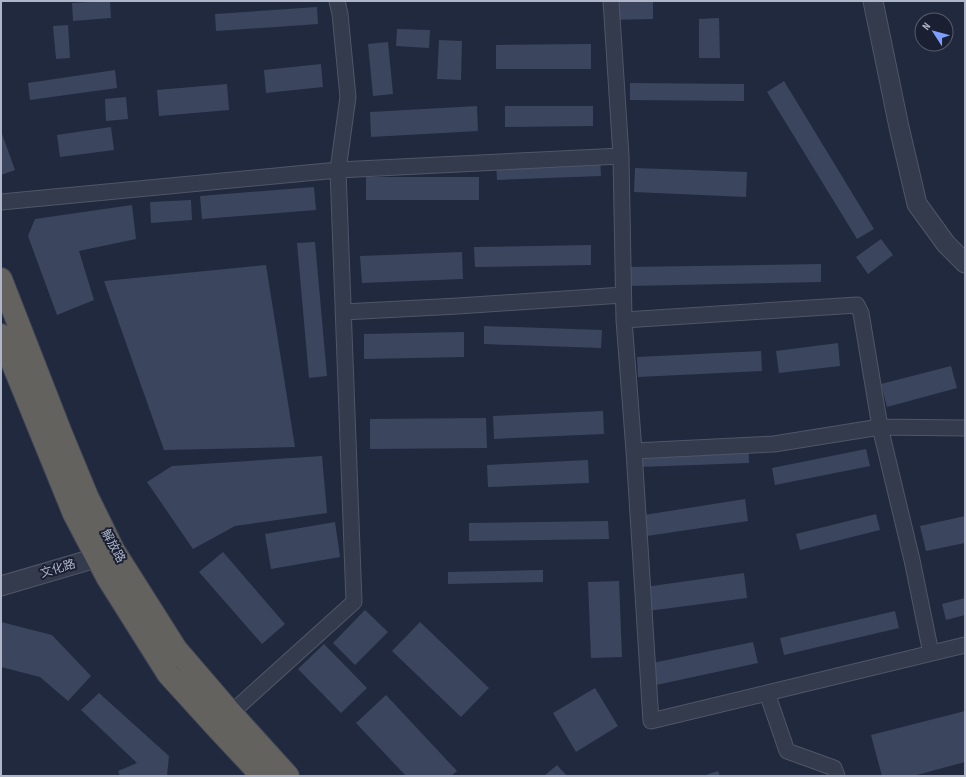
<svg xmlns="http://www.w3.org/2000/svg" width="966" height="777" viewBox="0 0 966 777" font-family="'Sofia Sans Condensed','Noto Sans SC',sans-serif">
<rect width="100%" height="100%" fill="#20293d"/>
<path fill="#3c455e" d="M110,1L111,18L73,21L72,3Z
M610,1H653V19L610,20Z
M317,7L318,24L216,31L215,14Z
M719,18L720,58H699V19Z
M68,25L70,58L56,59L53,26Z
M397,29L430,30L429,48L396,46Z
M439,40L462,41L461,80L437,79Z
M388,42L393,94L373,96L368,44Z
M591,44V69H496V45Z
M321,64L323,87L266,93L264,70Z
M115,70L117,88L30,100L28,83Z
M784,81L874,229L857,239L767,92Z
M630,83L744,84V101L630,100Z
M227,84L229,110L159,116L157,90Z
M126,97L128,119L106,121L105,99Z
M477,106L478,131L371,137L370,112Z
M505,106H593V126L505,127Z
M111,127L114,150L60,157L57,135Z
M1,131L15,170L1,175Z
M600,156L601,176L497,180L496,160Z
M635,168L747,172L746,197L634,192Z
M366,177H479V200H366Z
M314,187L316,210L202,219L200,196Z
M191,200L192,220L151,223L150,202Z
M132,205L136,239L79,251L94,300L57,315L28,236L35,219Z
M881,239L893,255L868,274L856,257Z
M315,242L327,376L309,378L297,243Z
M591,245V265L475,267L474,247Z
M462,252L463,279L362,283L360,256Z
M821,264V282L628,286V267Z
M266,265L295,447L164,450L104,281Z
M484,326L602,330L601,348L484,344Z
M464,332V357L364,359V334Z
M838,343L840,366L779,373L776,351Z
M761,351L762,371L638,377L637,357Z
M951,366L957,388L887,407L881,384Z
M603,411L604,434L494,439L493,416Z
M486,418L487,448L370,449V419Z
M748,439L749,463L640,467V443Z
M866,449L870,466L775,485L772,468Z
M322,456L327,513L235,526L193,549L147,482L172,466Z
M588,460L589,483L488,487L487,465Z
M745,499L748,521L647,536L644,515Z
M876,514L880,530L800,550L796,534Z
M965,516V543L926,551L920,526Z
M608,521L609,539L469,541V523Z
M335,522L340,557L271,569L265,534Z
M223,552L285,624L262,644L199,572Z
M543,570V582L448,584V572Z
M744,573L747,598L648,611L645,587Z
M619,581L622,657L591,658L588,582Z
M965,598V615L946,620L942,604Z
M365,610L388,632L355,665L333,643Z
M895,611L899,628L784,655L780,638Z
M1,622L52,635L91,676L68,701L40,677L1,667Z
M420,622L489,688L461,717L392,651Z
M753,642L758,663L647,687L643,665Z
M324,644L367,688L341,713L298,669Z
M595,688L618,726L576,752L553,713Z
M99,693L169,756L167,776H120L118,771L137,763L81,710Z
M386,695L457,771L451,776H406L356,723Z
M965,711V762L913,776H882L871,735Z
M557,765L567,776H544Z
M718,771L720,776H703Z"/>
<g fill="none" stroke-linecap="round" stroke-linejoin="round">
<g stroke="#4f5668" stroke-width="17">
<path id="minor" d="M611,1L621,156L624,320L634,451L651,721L767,693L965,645
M1,202L338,170L621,156
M343,312L458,306L623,295
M624,320L857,305L861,313L880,427L912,560L931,653
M634,451L774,444L880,427L965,428
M767,693L787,751L834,768L837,776
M231,713L354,602L338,170L348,97L340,14L337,1"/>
</g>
<g stroke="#4f5668" stroke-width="21">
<path id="tertiary" d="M873,1L899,127L917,204L946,244L965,263
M1,586L96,558L110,552"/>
</g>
<g stroke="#3c4355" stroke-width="24">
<path id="trunk" d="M1,279L61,433L87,496L114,551L176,649L231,713L288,776
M1,335L74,514L107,577L168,674L218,729L262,776"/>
</g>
<use href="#minor" stroke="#343b4d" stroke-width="15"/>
<use href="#tertiary" stroke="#343b4d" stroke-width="19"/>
<use href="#trunk" stroke="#63625e" stroke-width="22"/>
</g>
<g text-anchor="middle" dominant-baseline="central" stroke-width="4" stroke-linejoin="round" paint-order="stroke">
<g font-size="12" fill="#afb6c9" stroke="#1a2032">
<text transform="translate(113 546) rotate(61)">解放路</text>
<text transform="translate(58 569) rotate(-17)">文化路</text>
</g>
</g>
<rect width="966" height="777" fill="none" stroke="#afb6c9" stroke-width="4"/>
<g transform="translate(934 32) rotate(306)"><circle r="19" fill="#1a2032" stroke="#565c6e"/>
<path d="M0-3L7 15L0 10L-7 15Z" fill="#7e9fff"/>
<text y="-6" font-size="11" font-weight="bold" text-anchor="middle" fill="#afb6c9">N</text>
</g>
</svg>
